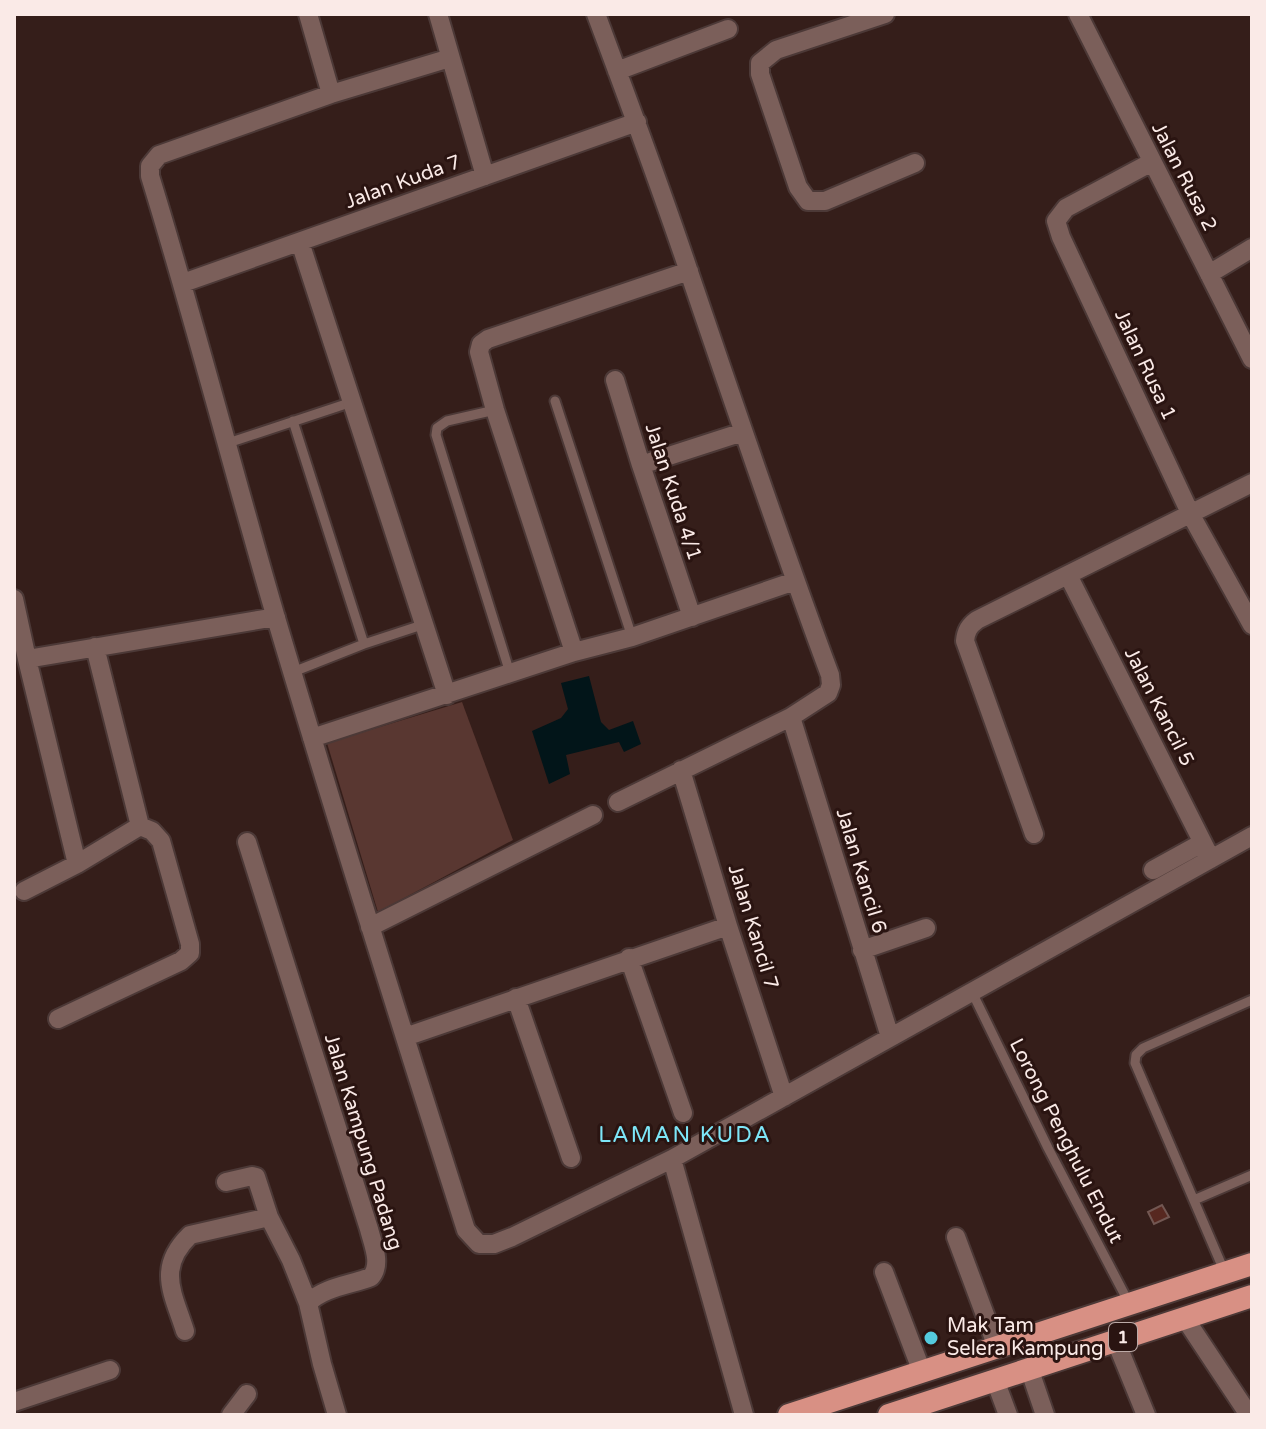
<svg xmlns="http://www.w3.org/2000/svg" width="1266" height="1429" viewBox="0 0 1266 1429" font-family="'Varela Round',sans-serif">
<rect width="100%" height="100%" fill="#351e1a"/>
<path fill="#593731" d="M462,702L513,840L378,912L327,743Z"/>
<path fill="#021519" d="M589,676L601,722L609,730L633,721L641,744L624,752L619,742L566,755L570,774L549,784L532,731L561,718L568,709L561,683Z"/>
<path fill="#572820" stroke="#725752" stroke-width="2" d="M1162,1205L1169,1217L1154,1224L1148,1212Z"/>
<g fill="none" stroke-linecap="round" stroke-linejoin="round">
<g stroke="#4c3937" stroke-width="13">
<path id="service" d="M555,401L632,637
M495,410L447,421L437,428L436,435L510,673
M293,421L364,644
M228,443L352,402
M293,672L364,644L425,624
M972,992L1048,1148L1130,1305
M1194,1200L1252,1175
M1225,1273L1135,1063L1136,1055L1143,1048L1252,1000"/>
</g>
<g stroke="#4c3937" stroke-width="22">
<path id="minor" d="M308,14L331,94
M438,14L485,176
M596,14C628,100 660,185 689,272C735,407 780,541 830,675L831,685L828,693L791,717L618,802
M885,14L776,50L760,63V74L798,187L808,201H825L915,163
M1078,14L1252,359
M450,58L331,94L159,155L150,166V176C195,322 233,471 276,618C337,823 401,1026 466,1230L479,1244H494L512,1237L672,1159L1252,836
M617,71L728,29
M1152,162L1066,208L1056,221L1061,237L1191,515L1252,625
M300,242L447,695
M1209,274L1252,248
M183,283L637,122
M615,380L641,465L692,617
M641,465L743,432
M1068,575L1211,859
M14,599L27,659
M95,647L140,826
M574,652L632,637L795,581
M791,717L890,1037
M312,738L574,652L495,410L479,352L481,344L488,339L689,271
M681,770L728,926L784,1097
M1034,834L965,641C966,631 969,626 977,620L1252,483
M247,842L369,1229C373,1245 382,1264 371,1277C350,1285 324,1287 308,1303L322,1364L337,1415
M1153,870L1202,843
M24,891L77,864
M370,927L593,815
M862,950L926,928
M629,958L683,1113
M516,998L571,1158
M58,1019L181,961L190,953V944L161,841L152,831L140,826L77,864L27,659L276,617
M405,1037L728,926
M672,1159L744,1415
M226,1182L252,1176L256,1177L269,1217L291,1260L308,1303
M956,1237L997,1347
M884,1272L922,1372
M1184,1317L1249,1415
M185,1331C173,1293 156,1268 190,1235L269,1217
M1115,1339L1146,1415
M1029,1368L1045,1415
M995,1380L1008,1415
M14,1402L110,1370
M231,1415L247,1394"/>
</g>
<g stroke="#4c3937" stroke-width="26">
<path id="trunk" d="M789,1415L1252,1264
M889,1415L1252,1296"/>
</g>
<use href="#service" stroke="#7b5f5a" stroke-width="9"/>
<use href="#minor" stroke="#7b5f5a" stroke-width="18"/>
<use href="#trunk" stroke="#d89084" stroke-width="22"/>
</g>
<circle fill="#54cadd" stroke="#2a1411" stroke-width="3" cx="931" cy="1338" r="8"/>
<g text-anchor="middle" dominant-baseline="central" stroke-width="6" stroke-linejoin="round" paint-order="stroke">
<rect fill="#2a1411" stroke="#bcaaa7" stroke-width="2" x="1109" y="1323" width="28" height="28" rx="6"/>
<g font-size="18" font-weight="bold" fill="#faeae7">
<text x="1123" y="1337">1</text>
</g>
<g font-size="20" fill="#faeae7" stroke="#2a1411">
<text transform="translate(1184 177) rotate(63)">Jalan Rusa 2</text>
<text transform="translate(403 182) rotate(-20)">Jalan Kuda 7</text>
<text transform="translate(1145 365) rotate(65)">Jalan Rusa 1</text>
<text transform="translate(673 492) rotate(72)">Jalan Kuda 4/1</text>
<text transform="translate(1159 707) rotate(63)">Jalan Kancil 5</text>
<text transform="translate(861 871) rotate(73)">Jalan Kancil 6</text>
<text transform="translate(753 927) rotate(73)">Jalan Kancil 7</text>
<text transform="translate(1066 1141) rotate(63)">Lorong Penghulu Endut</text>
<text transform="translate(363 1142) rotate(73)">Jalan Kampung Padang</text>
</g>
<g font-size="20" fill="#faeae7" stroke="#2a1411" text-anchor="start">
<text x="947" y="1326">Mak Tam<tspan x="947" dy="23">Selera Kampung</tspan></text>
</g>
<g font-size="22" letter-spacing="2" fill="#7de6f8" stroke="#2a1411">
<text x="685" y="1135">LAMAN KUDA</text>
</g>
</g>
<rect width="1266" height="1429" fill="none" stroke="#faeae7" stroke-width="32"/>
</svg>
